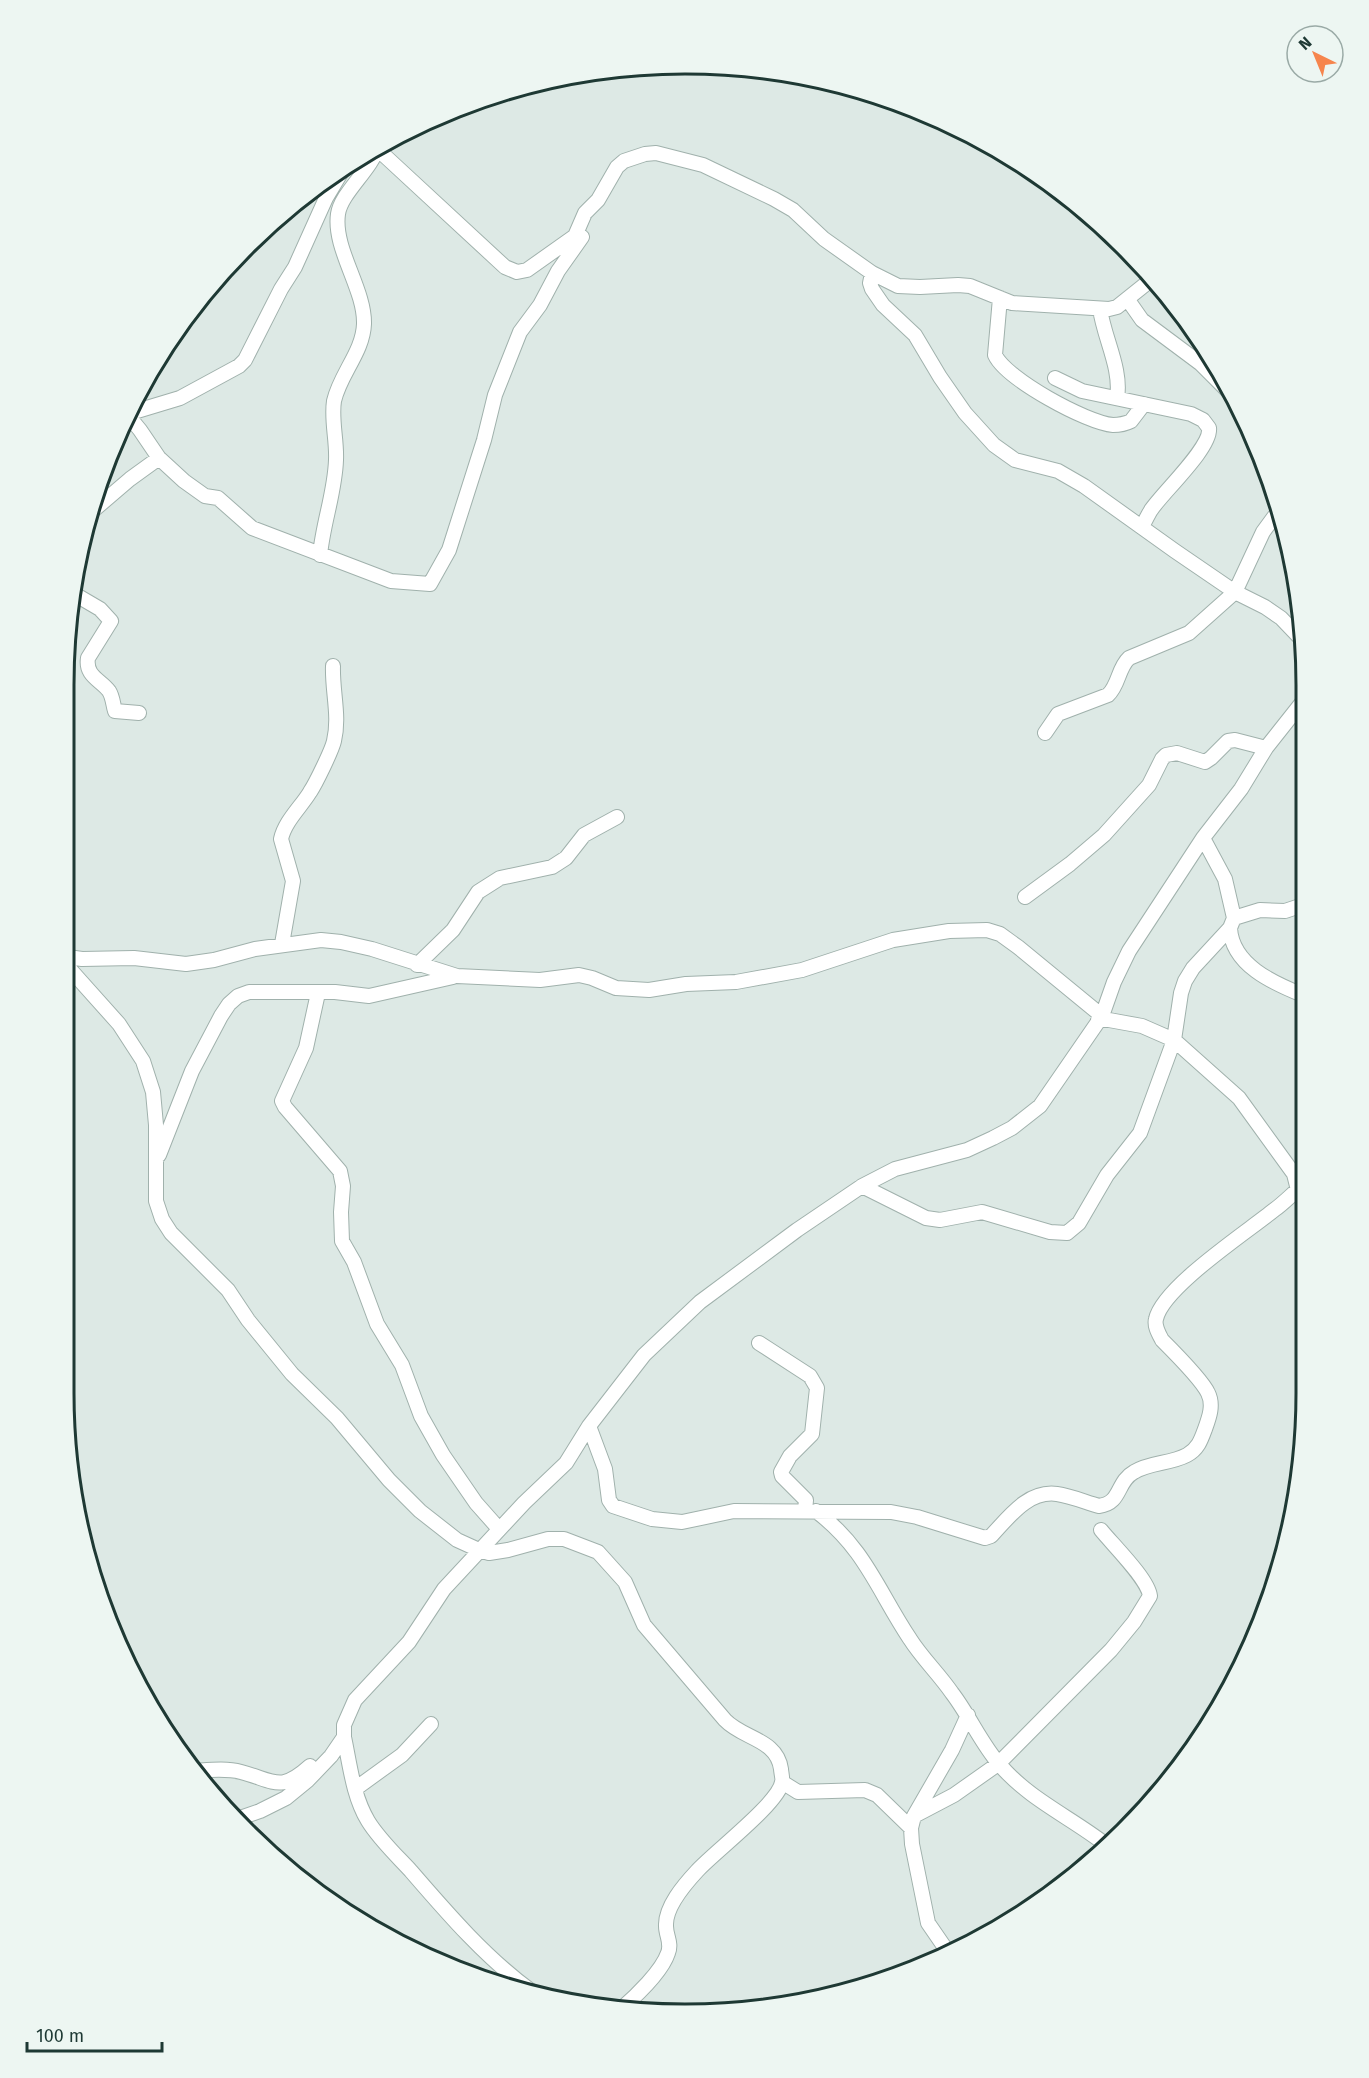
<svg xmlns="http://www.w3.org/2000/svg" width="1369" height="2078" viewBox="0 0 1369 2078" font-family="'Fira Sans',sans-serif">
<rect width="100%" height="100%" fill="#dde9e5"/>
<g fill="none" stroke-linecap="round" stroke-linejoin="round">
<g stroke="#a0b1ac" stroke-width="16">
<path id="minor" d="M374,149L385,156L505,267L517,272L527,270L575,236L585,213L598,200L617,167L624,161L645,154L656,153L703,165L774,199L793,210L824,239L872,273L898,286L920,287L958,285L970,286L1012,303L1109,309L1117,307L1152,279
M872,273L870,283L872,289L883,305L915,335L940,377L965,413L994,445L1015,460L1058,471L1084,486L1175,551L1235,592L1265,607L1281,618L1304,642
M1000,298L995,355C1006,379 1087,423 1113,425C1120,425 1125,424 1131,421L1144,404
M1128,300L1142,320L1201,364L1234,397
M1100,309C1104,338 1122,369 1117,398
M1055,378L1082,391L1191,414L1203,420L1209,428C1212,447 1163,492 1151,510C1148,515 1145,521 1142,527
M126,413L140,430L159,458L184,481L205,496L218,498L252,528L391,581L430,584L449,550L484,440L495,395L520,332L540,305L558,271L582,237
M127,414L180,398L239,366L245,360L281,289L295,267L326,198L344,168
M89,514L130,479L159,458
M320,555C323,523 335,492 336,460C337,440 331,420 334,401C340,374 363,352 364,324C365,289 333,249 338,214C341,193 371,170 378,147
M71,592L100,609L111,621L88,658C85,676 101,680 109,691C113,697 113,705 115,711L139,713
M1045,733L1058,714L1108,695C1119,685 1118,668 1129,658L1189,633L1235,592L1263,532L1274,517L1280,512
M1025,897L1070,864L1104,835L1149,785L1162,759L1166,755L1177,753L1205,762L1211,758L1228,741L1235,740L1266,748
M1234,918L1260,910L1285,911L1303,905
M1230,928C1232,965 1273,983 1303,995
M282,944L293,881L281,839C285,821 301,807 310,792C316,783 332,750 334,741C340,716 332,691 333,666
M68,957L82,959L134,958L186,964L214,960L255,949L321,940L341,942L372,949L457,976L540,980L579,975L592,978L616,988L649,990L686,984L736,982L802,970L893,940L949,931L987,930L1000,934L1018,947L1102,1016
M417,965L453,930L478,892L500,878L552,867L566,858L584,835L617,817
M68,967L119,1024L143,1061L153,1092L156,1125V1201L162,1219L171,1233L228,1290L248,1320L292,1374L337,1418L389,1480L420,1511L457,1540L479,1550L489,1553L508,1550L548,1539H564L598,1552L625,1582L644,1625L725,1720C743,1739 777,1739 781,1769C781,1772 783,1779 782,1782C779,1803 713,1853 697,1871C684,1885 665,1907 666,1926C666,1936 672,1943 668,1953C662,1971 636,1996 621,2009
M318,993L306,1048L282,1101L285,1107L340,1171L343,1186L341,1212L342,1241L354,1262L377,1324L402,1365L421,1416L443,1455L476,1503L499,1529
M1098,1020H1109L1142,1026L1174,1040L1239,1098L1294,1174L1298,1190
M159,1155L192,1071L221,1016L229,1004L238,996L249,992H335L369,996L453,977
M862,1186L926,1218L940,1220L982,1212L1050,1232L1067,1233L1079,1223L1107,1175L1140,1133L1174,1040L1181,993L1185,981L1193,968L1230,928L1234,918L1225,879L1203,838
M759,1343L810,1376L817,1388L812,1434L790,1456L781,1472L782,1476L806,1500L805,1511
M589,1426L605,1469L609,1500L613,1506L652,1519L682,1522L734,1511L891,1512L917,1517L985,1538L991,1536C1009,1517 1028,1490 1057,1494C1071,1496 1085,1502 1099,1506C1122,1503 1116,1482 1134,1472C1150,1462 1170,1464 1187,1455C1198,1449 1201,1440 1205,1429C1209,1418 1214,1405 1208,1393C1202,1380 1174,1352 1162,1340C1159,1334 1154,1326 1156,1319C1163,1287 1247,1232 1274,1210C1284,1203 1292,1194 1302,1186
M816,1511C865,1548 878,1591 910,1639C922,1658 939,1674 952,1693C969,1715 982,1745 1000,1765C1029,1799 1070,1817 1105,1844
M344,1737C350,1765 353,1796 368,1821C379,1839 396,1855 410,1870C448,1914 485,1957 531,1991
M194,1771C210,1770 226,1768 241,1772C275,1781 280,1793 310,1766
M782,1782L798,1792L865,1790L877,1795L911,1828
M355,1789L402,1755L431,1724
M914,1816L954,1795L998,1764L1111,1650L1134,1622L1150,1596C1148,1579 1113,1545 1101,1530
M234,1820L260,1811L286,1798L308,1780L331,1756L344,1737V1725L355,1700L409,1642L444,1589L524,1503L566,1463L589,1426L644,1355L700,1302L797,1230L862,1186L895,1169L967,1150L993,1138L1012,1128L1040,1106L1102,1016L1114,982L1129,951L1203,838L1241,789L1266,748L1304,700
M950,1955L928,1923L912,1844L911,1828L914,1816L952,1750L968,1715"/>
</g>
<use href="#minor" stroke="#fff" stroke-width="14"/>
</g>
<path d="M0 0H1369V2078H0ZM685 74H685A611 611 0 0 1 1296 685V1393A611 611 0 0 1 685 2004H685A611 611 0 0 1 74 1393V685A611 611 0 0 1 685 74Z" fill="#edf6f2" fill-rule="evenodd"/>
<path fill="none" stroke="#1e3934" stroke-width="3" d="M685 74H685A611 611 0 0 1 1296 685V1393A611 611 0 0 1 685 2004H685A611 611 0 0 1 74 1393V685A611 611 0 0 1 685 74Z"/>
<g transform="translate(1315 54) rotate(317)"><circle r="28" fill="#edf6f2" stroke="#9aaaa6" stroke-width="1.5"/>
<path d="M0-4.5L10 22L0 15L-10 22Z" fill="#f6854d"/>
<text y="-9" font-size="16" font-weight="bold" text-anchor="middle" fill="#1e3934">N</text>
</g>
<path d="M27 2042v9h135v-9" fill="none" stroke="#1e3934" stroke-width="3"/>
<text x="36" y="2042" font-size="18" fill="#1e3934" stroke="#edf6f2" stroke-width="4.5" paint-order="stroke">100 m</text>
</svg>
